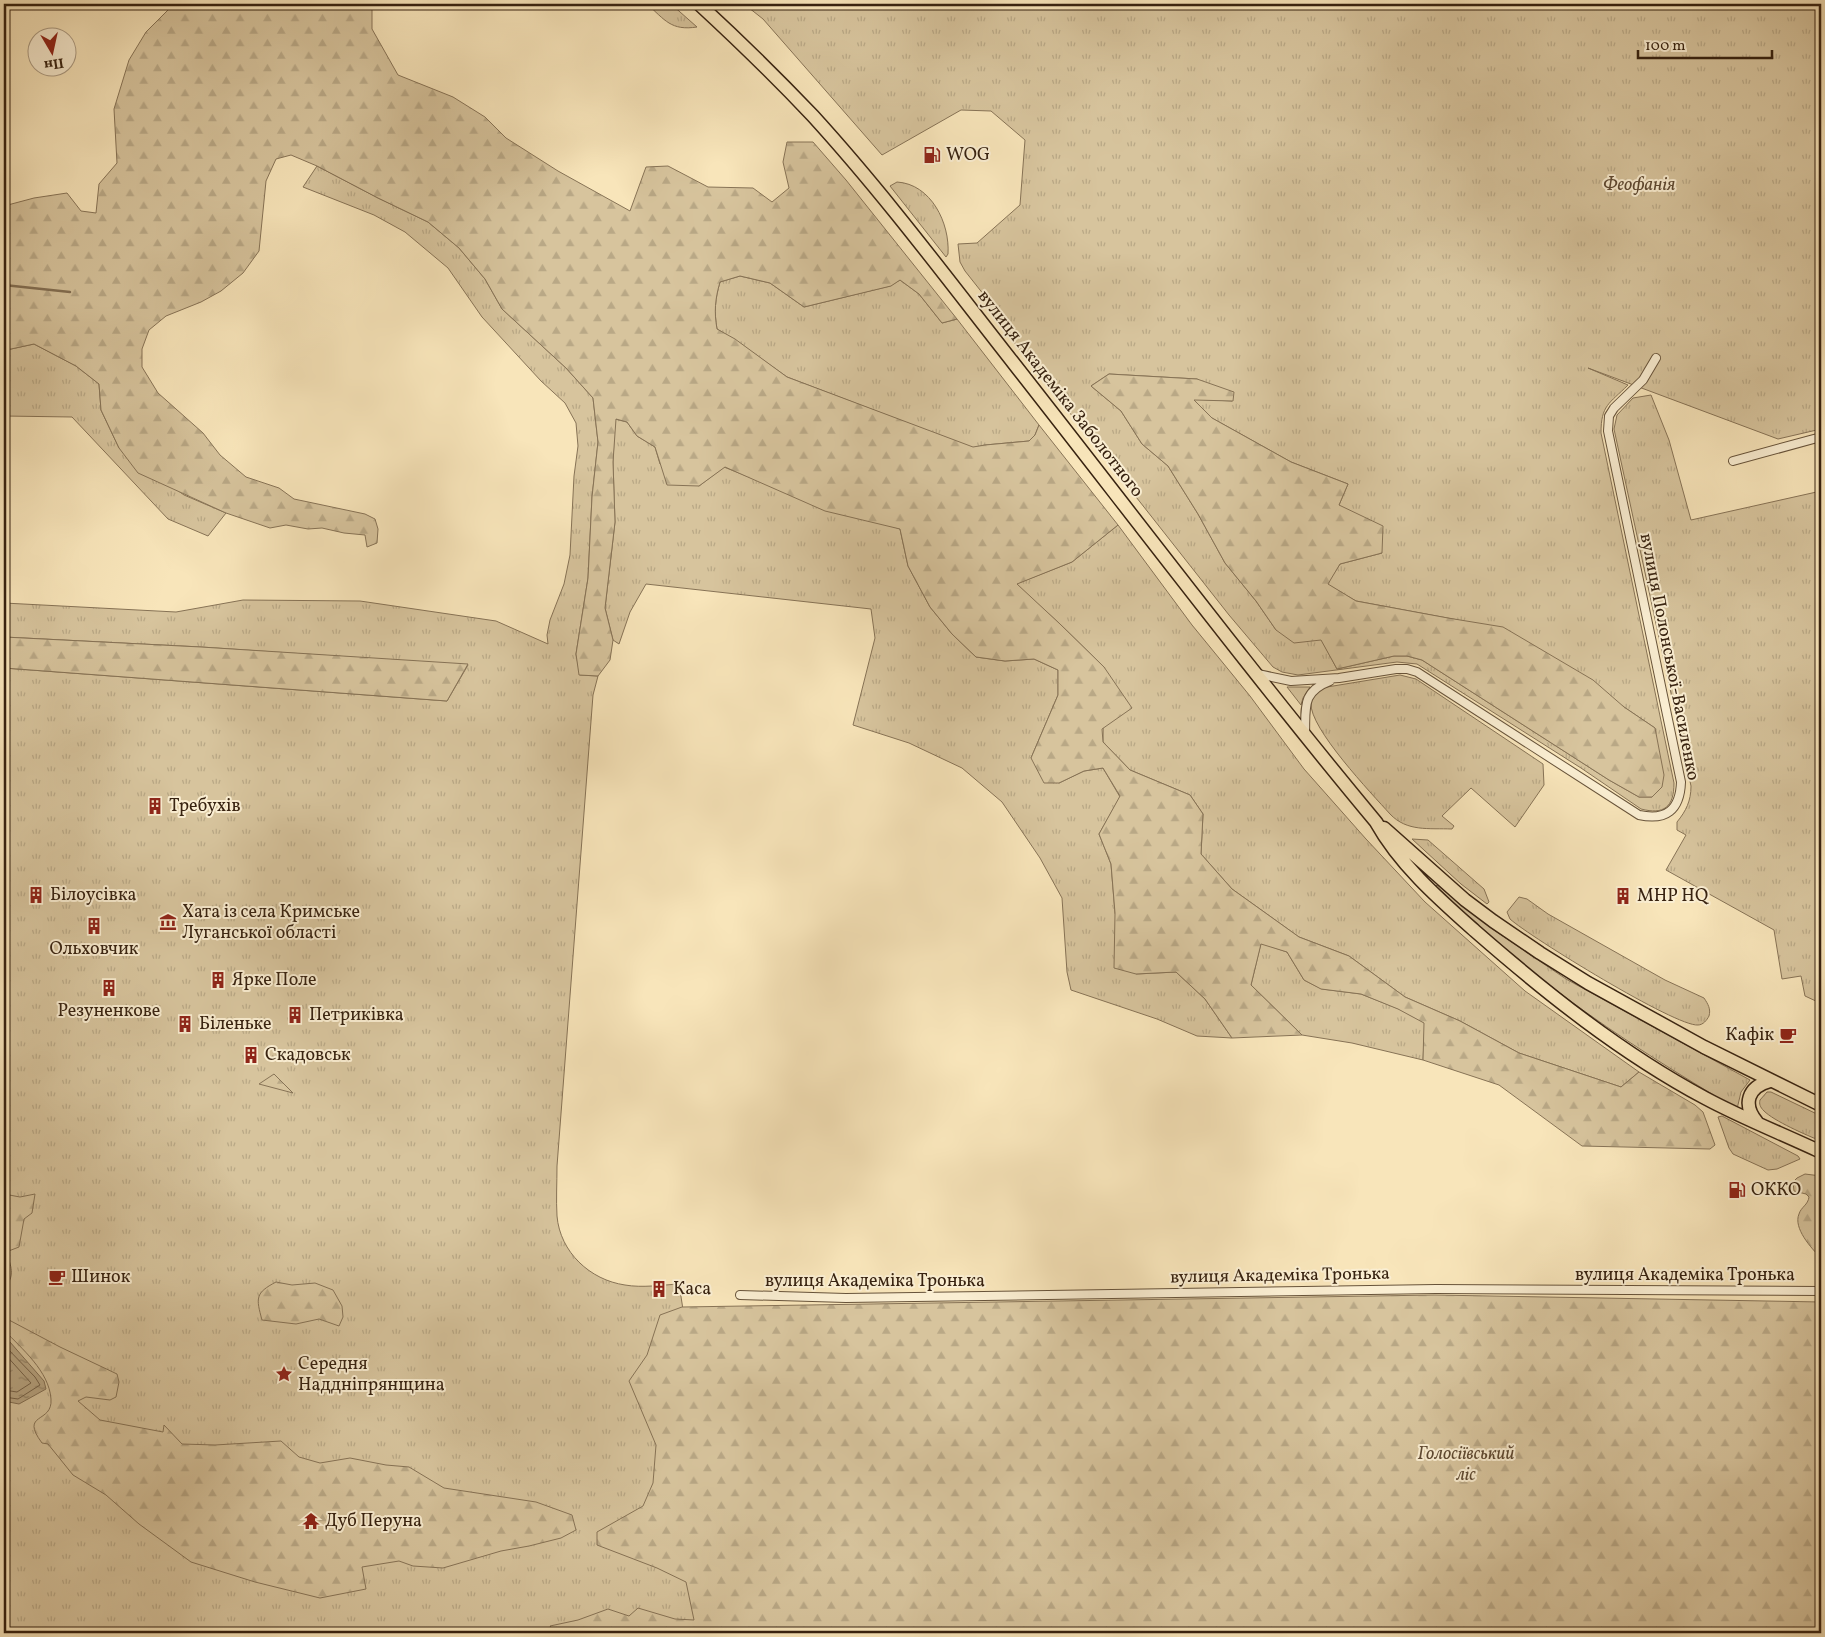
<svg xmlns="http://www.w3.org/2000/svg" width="1825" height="1637" viewBox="0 0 1825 1637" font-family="Vollkorn,serif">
<defs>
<pattern id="grass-tufts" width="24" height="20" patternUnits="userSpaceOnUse" patternTransform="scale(1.25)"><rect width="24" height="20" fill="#d7c49d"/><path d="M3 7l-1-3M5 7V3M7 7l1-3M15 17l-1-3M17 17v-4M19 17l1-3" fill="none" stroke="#b9a886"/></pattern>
<pattern id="forest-firs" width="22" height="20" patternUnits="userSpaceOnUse" patternTransform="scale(1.25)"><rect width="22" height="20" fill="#d7c49d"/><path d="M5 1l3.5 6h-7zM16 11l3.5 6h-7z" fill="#b9a886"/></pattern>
<pattern id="water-ripples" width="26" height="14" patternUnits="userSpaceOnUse" patternTransform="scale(1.25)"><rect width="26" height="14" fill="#b6a380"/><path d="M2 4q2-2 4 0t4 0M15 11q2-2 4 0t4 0" fill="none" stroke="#958467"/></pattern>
</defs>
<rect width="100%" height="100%" fill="#f8e5ba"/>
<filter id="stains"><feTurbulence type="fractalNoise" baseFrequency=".004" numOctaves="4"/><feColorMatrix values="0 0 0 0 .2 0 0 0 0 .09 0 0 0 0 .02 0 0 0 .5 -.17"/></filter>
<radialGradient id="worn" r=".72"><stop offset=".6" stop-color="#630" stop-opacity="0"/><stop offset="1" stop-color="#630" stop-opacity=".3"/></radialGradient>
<path fill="url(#grass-tufts)" stroke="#877356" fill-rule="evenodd" d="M647,4H671L697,27C671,31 665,20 647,4Z
M744,4H1821V429L1778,439L1588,368L1628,385C1609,404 1601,405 1601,433L1674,783C1674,807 1664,815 1641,809L1581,768L1417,664L1397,662L1298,675L1282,672L1273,667L1229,615L1003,328V319L965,271L960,262L958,244L977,243L1020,205L1025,140L991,111L961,110L882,155L763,19ZM1109,374L1197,379L1232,401L1193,399L1212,418L1291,462L1348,484L1339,505L1382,553L1340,564L1327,584L1356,601L1458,620L1624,707L1655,728L1652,797H1639L1609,780L1422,660L1407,656H1394L1337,669L1321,639L1276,630L1256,601L1225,563L1198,514L1168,466L1142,444L1121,411L1091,386Z
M317,166L378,198L428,222L459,248L485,279L502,309L566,368L593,398L598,442L592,497L588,578L576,654L580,675L598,676L593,695L557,1166C557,1182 556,1200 557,1216C560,1252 590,1280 625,1285C642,1288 662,1285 679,1284L734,1633H4V668L447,701L468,665L201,647L4,637V603L176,612L243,600L360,601L496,621L548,644L547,635L550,620L564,584L570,555L574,476L578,446L576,423L565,403L541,381L482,317L448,268L405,232L374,215L303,187Z
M897,182C931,184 950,223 948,254L946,257L890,186Z
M740,276L770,283L804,307L890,286L900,280L919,294L942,323L957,319L1039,425L1035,435L1029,441L985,445L973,448L787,377L735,340L717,329C714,312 715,299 720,282Z
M34,344L76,366L99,384L101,410L119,448L184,495L226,513L208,536L168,519L72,417L4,416V349H11Z
M1651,395L1669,440L1691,520L1821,491V1002H1818L1805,996L1801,976L1782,979L1774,930L1666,870L1686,835L1677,830V822C1686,811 1691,801 1691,786L1614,429L1617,415L1633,398Z
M615,419L627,422L637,436L655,447L660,464L699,486L724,467L754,479L900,529L908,566L930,607L952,634L976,657L1005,661L1034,659L1058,670V695L1031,758L1059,783L1084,771L1103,768L1120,797L1099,834L1111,864L1115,913L1136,974L1176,972L1205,999L1232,1038L1197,1036L1157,1019L1071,990L1067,972L1062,898L1040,858L1002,802L962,768L909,743L853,725L875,638L871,609L646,584L630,612L619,644L613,640L605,608L615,522L613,462Z
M1118,525L1192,625L1250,696L1304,769L1366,839L1425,902L1525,991L1639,1072L1621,1087L1519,1053L1460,1021L1405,997L1349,956L1299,937L1232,889L1201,854L1203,814L1190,795L1130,770L1103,742L1104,667L1060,624L1016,584L1072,562Z
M1400,675L1416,679L1543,764L1544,785L1515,827L1471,788L1442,816L1454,826L1452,829C1429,828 1407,832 1390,814C1372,794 1309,728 1311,703C1312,696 1316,693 1321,688Z
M1287,687H1310L1303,698L1301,705Z
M1412,839L1428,840L1484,889L1489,902L1487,904L1461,884Z
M1437,885L1491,928L1566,979L1750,1080L1741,1092L1737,1109C1678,1074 1620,1038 1565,997C1520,963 1477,925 1436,886Z
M1519,897L1527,899L1548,914L1665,980L1704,998C1708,1004 1711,1009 1709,1016C1707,1020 1703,1025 1698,1025C1676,1027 1530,937 1510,919L1507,912Z
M1261,943L1287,952L1304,980L1322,989L1361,994L1399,1009L1425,1023L1423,1060L1352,1043L1302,1035L1251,985Z
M1767,1092H1771L1821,1116V1141C1806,1135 1774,1121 1764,1111C1760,1107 1759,1104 1760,1100Z
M1722,1116L1798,1156L1800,1159L1777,1169L1768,1170L1733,1154L1729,1148L1718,1117Z"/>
<path fill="url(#forest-firs)" stroke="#877356" d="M174,4H372V29L398,75L453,97L485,117L506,138L558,171L630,211L646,167L668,166L708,187L753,188L772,202L789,188L783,162L787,142H813L846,180L957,319L942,323L919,294L900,280L891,286L804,307L770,283L740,276L720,282C715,299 714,312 717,329L735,339L787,377L973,447L985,445L1029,441L1035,435L1039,425L1118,525L1072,562L1017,584L1060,624L1104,667L1132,708L1102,729L1103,742L1130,770L1190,795L1203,814L1201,854L1232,889L1299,937L1349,956L1405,997L1460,1021L1519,1053L1621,1087L1639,1072L1695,1105L1703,1112L1715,1145L1710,1149L1582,1146L1499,1085L1423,1060L1424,1023L1398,1009L1361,994L1321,989L1304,980L1287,952L1261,944L1251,985L1302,1035L1232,1038L1205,999L1176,972L1136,974L1114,968L1115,913L1111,864L1099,834L1120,796L1103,768L1084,771L1059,783H1044L1031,758L1058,695V670L1034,659L1005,661L976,657L952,634L930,607L908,566L900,529L825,511L725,467L699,486L667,485L655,447L637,436L627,422L616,419L613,462L615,522L605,608L613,640L610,660L598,676L579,675L576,654L588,578L592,497L598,442L593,398L566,368L502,309L485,279L459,248L428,222L378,198L317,166L291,155L276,159L266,181L259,251L243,273L221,291L201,302L166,316L149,330L142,349V367L158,393L203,433L220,455L246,477L279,488L294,499L365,514L375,519L378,529L377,543L367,547L365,535L344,533L322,528L308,529L286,525L270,528L226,513L138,473L119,448L101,410L99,384L76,366L34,344L11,349H4V206L34,198L67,193L81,211L96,213L99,184L117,163L114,109L129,60L146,32Z
M1109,374L1197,379L1234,392L1233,401L1194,400L1212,418L1291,462L1348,484L1339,505L1383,526L1382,553L1340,564L1328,584L1356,601L1448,618L1503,627L1593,680L1624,707L1655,728L1664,775L1662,787L1652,797H1639L1609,780L1422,660L1407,656H1394L1337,669L1321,640L1294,643L1276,630L1256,601L1225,563L1198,514L1168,466L1142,444L1121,411L1091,386Z
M4,637L201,647L468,664L447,701L4,668Z
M274,1074L293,1093L259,1084Z
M1805,1174L1821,1176V1258C1811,1248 1793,1228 1799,1214C1801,1207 1808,1205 1809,1197L1806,1194L1794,1191L1793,1182L1797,1178Z
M4,1194L20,1197L35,1194L32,1213L24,1219L19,1247L6,1252C11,1266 16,1276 4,1288Z
M276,1282L292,1285L315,1283L333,1290L342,1306L343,1317L339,1326L319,1319L296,1324L262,1320C256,1298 255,1293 276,1282Z
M1435,1295L1821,1302V1633H555L550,1626L578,1620L608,1609L629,1616L638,1608L675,1619L694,1620L686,1582L657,1568L597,1545V1532L643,1506L653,1483L656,1445L629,1381L647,1355L660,1315L682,1307Z
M9,1320L60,1347L117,1374L119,1382L116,1397L110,1400L86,1397L78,1401L100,1420L163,1432L164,1425L182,1444L215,1445L281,1441L299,1457L320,1463L350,1458L386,1465L409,1467L444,1488L536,1502L572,1515L576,1530L561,1538L529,1546L501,1551L443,1568L413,1566L399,1561L362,1567L366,1589L320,1598L255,1582L191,1562L139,1524L106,1495L73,1475L48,1444L42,1443C19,1412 53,1424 51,1399C49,1371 22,1349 4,1330Z"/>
<path fill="url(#water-ripples)" stroke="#836f53" d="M4,1339L10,1342L44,1381L46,1389L19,1404L4,1401Z"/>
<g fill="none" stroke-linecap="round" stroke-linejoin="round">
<path stroke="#766248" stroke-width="1" d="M4,1345L35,1377L40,1385L18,1399L4,1397
M4,1353L31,1383L17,1392L4,1390"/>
<path stroke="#836f53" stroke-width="2.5" d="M4,285L70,292"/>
<g stroke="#67533a" stroke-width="10">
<path id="minor" d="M1733,461L1821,437
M1258,674L1291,681L1339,678L1396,669H1407L1417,672L1639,815C1666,821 1680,810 1681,782L1608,431L1609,416L1614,408L1643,380L1656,358
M1305,735C1306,708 1301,692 1330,681
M740,1295L846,1298L1436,1289L1821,1291"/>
</g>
<g stroke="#372210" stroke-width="15">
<path id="trunk" d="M699,4C738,40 776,77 813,116C885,195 949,281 1015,365C1135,518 1252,673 1376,822C1400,865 1439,899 1475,931C1546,993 1621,1053 1705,1098C1742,1118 1783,1134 1821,1152
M1384,828L1465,900L1493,921L1540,953L1588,983L1704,1047L1821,1105
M1757,1122C1742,1104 1748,1087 1770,1081"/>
</g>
<use href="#minor" stroke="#faeed2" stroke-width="8"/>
<use href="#trunk" stroke="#f8e5ba" stroke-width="12"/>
</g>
<defs>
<g id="fuel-bare" transform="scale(1.35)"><path d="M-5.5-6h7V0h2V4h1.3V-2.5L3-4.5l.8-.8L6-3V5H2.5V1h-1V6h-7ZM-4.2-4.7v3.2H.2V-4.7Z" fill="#8f2418" stroke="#faeed2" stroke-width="2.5" paint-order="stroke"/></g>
<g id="building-bare" transform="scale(1.35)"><path d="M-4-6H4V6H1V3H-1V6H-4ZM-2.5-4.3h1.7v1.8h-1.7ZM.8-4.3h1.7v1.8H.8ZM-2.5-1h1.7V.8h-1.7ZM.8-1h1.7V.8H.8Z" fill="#8f2418" stroke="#faeed2" stroke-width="2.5" paint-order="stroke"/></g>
<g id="museum-bare" transform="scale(1.35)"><path d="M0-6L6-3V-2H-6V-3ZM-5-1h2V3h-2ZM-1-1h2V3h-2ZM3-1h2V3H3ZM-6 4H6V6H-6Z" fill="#8f2418" stroke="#faeed2" stroke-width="2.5" paint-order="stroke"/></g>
<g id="cafe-bare" transform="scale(1.35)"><path d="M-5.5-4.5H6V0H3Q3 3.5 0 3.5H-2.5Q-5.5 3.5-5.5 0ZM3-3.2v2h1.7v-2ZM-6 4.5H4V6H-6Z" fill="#8f2418" stroke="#faeed2" stroke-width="2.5" paint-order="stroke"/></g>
<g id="sight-bare" transform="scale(1.35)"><path d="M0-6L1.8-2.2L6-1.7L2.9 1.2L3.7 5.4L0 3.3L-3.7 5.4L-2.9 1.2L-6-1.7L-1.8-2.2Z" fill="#8f2418" stroke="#faeed2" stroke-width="2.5" paint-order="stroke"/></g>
<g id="temple-bare" transform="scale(1.35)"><path d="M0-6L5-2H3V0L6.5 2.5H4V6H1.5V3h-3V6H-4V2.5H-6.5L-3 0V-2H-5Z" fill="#8f2418" stroke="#faeed2" stroke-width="2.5" paint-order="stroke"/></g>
</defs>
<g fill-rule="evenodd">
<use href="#fuel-bare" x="932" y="155"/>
<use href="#building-bare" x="155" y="806"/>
<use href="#building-bare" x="36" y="895"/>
<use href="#building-bare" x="1623" y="896"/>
<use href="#museum-bare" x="168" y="922"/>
<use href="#building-bare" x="94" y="926"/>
<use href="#building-bare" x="218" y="980"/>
<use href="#building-bare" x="109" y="988"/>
<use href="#building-bare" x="295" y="1015"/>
<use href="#building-bare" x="185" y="1024"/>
<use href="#cafe-bare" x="1788" y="1035"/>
<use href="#building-bare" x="251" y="1055"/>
<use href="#fuel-bare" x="1737" y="1190"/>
<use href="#cafe-bare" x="57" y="1277"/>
<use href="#building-bare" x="659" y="1289"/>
<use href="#sight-bare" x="284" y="1374"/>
<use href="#temple-bare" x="311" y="1521"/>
</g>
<g text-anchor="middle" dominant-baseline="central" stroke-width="4" stroke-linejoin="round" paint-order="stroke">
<g font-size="18" fill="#372210" stroke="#faeed2" text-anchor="start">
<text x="946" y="155">WOG</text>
<text x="169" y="806">Требухів</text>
<text x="50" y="895">Білоусівка</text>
<text x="1637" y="896">MHP HQ</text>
<text x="182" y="912">Хата iз села Кримське<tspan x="182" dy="21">Луганської області</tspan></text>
<text x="94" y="949" text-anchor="middle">Ольховчик</text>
<text x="232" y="980">Ярке Поле</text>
<text x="109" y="1011" text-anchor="middle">Резуненкове</text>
<text x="309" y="1015">Петриківка</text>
<text x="199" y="1024">Біленьке</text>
<text x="1774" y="1035" text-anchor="end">Кафік</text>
<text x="265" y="1055">Скадовськ</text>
<text x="1751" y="1190">ОККО</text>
<text x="71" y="1277">Шинок</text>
<text x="673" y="1289">Каса</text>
<text x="298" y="1364">Середня<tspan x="298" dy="21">Наддніпрянщина</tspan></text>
<text x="325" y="1521">Дуб Перуна</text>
</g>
<g font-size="18" font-style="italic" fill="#5f4a33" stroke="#faeed2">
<text x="1639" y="185">Феофанія</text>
<text x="1466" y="1454">Голосіївський<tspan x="1466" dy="21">ліс</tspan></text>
</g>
<g font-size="18" fill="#372210" stroke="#faeed2">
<text transform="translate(1060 394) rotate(52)">вулиця Академіка Заболотного</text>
<text transform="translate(1669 657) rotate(79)">вулиця Полонської-Василенко</text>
<text x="1685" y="1275">вулиця Академіка Тронька</text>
<text transform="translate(1280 1276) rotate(-1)">вулиця Академіка Тронька</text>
<text x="875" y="1281">вулиця Академіка Тронька</text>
</g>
</g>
<rect width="1825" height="1637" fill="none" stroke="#f8e5ba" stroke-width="20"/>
<rect x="5" y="5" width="1815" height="1627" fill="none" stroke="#372210" stroke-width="2.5"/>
<rect x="10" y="10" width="1805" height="1617" fill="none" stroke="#372210"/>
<g transform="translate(52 52) rotate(171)"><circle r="24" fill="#faeed2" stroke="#ac9c84"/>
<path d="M0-4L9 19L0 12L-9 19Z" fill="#8f2418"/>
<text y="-8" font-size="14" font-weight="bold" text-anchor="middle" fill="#372210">Пн</text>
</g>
<path d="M1638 50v8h134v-8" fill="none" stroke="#372210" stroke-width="2.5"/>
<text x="1645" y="50" font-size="15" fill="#372210" stroke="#faeed2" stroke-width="4" paint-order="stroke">100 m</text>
<rect width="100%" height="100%" filter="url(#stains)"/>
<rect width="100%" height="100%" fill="url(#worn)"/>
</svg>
